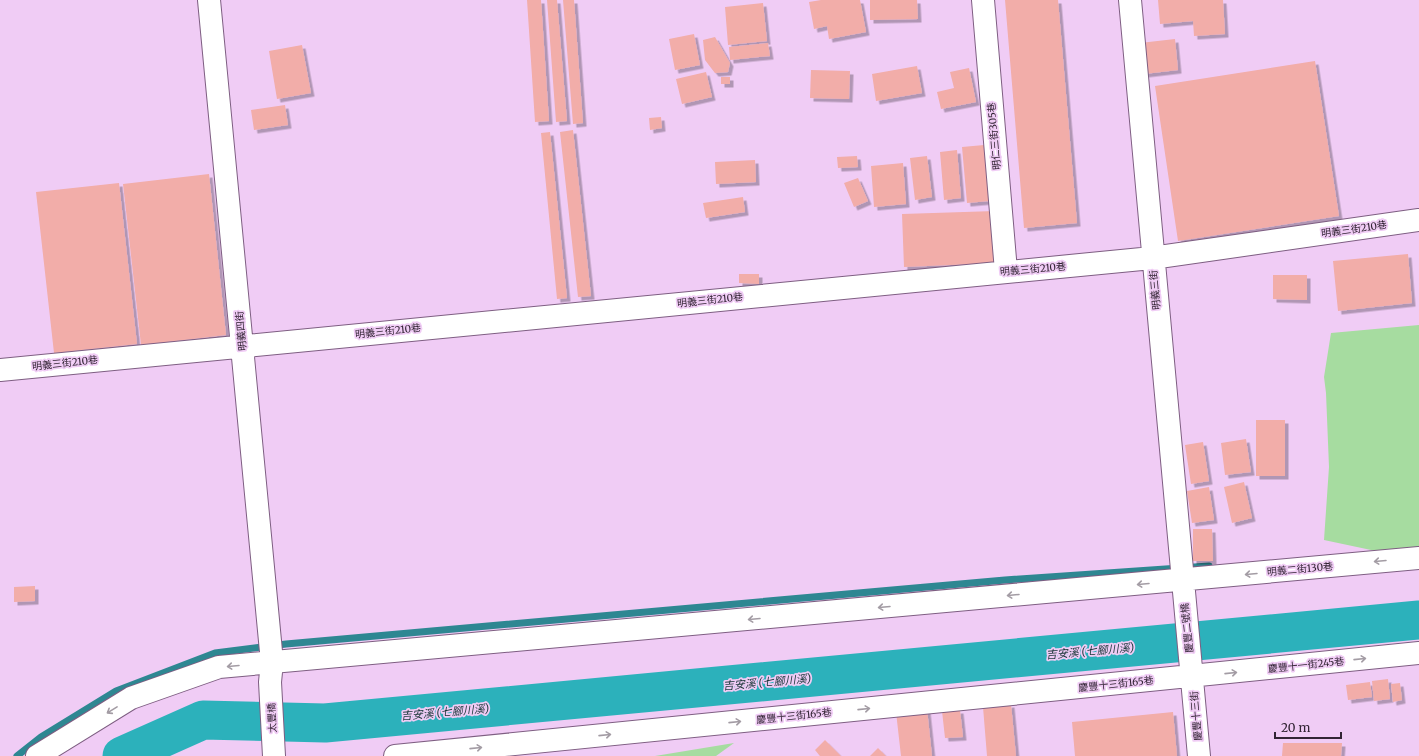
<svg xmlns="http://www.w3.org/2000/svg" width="1419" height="756" viewBox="0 0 1419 756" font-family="Merriweather,'Noto Sans TC',serif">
<defs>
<filter id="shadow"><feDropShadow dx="3.5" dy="3.5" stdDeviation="0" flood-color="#0004"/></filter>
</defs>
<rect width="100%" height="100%" fill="#f0ccf5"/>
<path fill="#a6dca0" d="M1419,325V555L1404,557L1324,540L1329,467L1326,393L1324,377L1331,333Z
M734,743L716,756H655Z"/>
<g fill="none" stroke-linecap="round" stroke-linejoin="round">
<path stroke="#2e8792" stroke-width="7" d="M17,756L41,737L116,691L215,653L286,644L1005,580L1209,566"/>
<path stroke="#2cb1bb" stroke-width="39" d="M122,756L203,720L325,723L1419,620"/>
</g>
<path fill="#f2ada9" filter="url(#shadow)" d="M527,0H541L549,121L535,122Z
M547,0H557L567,121L556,122Z
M563,0H574L583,123L573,124Z
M821,0H860L866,32L829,39L827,26L814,29L809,2Z
M870,0H917L918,19L870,20Z
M1005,0H1058L1077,223L1024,228Z
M1158,0H1223L1225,34L1194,36L1193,21L1160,24Z
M763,3L767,41L728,45L725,7Z
M694,34L700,65L675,70L669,39Z
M715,37L730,63L728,72L715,73L705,60L703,40Z
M1175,39L1178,70L1144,74L1140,43Z
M768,43L770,56L730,60L729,47Z
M302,45L311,93L277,99L269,51Z
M1315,61L1339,216L1178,241L1155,86Z
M917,66L922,93L876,101L872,74Z
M969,68L976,102L941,109L937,92L954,88L950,72Z
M811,70L850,71L849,99L810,98Z
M706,72L712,97L682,104L676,79Z
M721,77H730V84H721Z
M285,105L288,125L254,130L251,110Z
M661,117L662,128L650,130L649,118Z
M573,130L591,296L578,297L560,132Z
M550,132L567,298L557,299L541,133Z
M984,145L989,201L967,203L962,147Z
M957,150L961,198L944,200L940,152Z
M857,156L858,167L838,168L837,157Z
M927,156L932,197L915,200L910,158Z
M755,160L756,182L716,184L715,162Z
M903,163L906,204L874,207L871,166Z
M209,174L226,335L141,345L123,184Z
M858,178L868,201L854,207L844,183Z
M119,183L137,344L54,353L36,192Z
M743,197L745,212L706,218L703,203Z
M995,211L997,263L904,267L902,214Z
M1408,254L1412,303L1338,311L1333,261Z
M739,274H759V284L739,283Z
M1273,275H1307V300L1273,299Z
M1256,420H1285V476H1256Z
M1246,439L1251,472L1225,475L1221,443Z
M1203,442L1209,481L1191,484L1185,445Z
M1244,482L1252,518L1232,523L1224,487Z
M1209,487L1214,520L1192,523L1187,491Z
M1193,529H1212L1213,561H1193Z
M35,586V601L14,602V587Z
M1388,679L1390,699L1374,701L1372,681Z
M1370,682L1372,697L1348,700L1346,685Z
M1400,683L1402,700L1393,702L1391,684Z
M1011,704L1016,756H987L983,707Z
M927,709L932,756H901L896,712Z
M960,710L963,737L945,738L942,711Z
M1173,712L1177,756H1075L1072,722Z
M825,740L841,756H820L815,750Z
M1283,743H1342L1341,756H1282Z
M878,748L886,756H870Z"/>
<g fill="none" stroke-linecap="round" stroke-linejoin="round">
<g stroke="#7e5e82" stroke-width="24">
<path id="minor" d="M209,0L272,662L270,682L274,756
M983,0L1006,271
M1130,0L1199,756
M0,370L1152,258L1419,220
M37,756L131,698L219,667L1419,558
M395,756L1419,653"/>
</g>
<use href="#minor" stroke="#fff" stroke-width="22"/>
</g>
<defs><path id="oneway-shaft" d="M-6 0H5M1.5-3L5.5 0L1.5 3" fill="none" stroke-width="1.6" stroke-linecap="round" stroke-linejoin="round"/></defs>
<g stroke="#a39ca4">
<use href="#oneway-shaft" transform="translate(1380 561) rotate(175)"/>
<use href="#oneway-shaft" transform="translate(1251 574) rotate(175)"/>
<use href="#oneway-shaft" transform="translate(1143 584) rotate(175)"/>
<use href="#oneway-shaft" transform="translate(1013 595) rotate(175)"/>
<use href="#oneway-shaft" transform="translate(884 607) rotate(175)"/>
<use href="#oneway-shaft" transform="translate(754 619) rotate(175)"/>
<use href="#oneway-shaft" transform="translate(1360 659) rotate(-6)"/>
<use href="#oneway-shaft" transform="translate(233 666) rotate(175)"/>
<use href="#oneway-shaft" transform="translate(1231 673) rotate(-6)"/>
<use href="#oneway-shaft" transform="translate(864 709) rotate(-6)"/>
<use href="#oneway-shaft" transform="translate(112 710) rotate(148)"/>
<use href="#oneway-shaft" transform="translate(735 722) rotate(-6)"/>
<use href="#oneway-shaft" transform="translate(605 735) rotate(-6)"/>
<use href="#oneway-shaft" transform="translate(476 748) rotate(-6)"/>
</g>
<g text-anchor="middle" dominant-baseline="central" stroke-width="3.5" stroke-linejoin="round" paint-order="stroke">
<g font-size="10" fill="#322434" stroke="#f0ccf5">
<text transform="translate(994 136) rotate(-95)">明仁三街305巷</text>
<text transform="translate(1354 229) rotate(-8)">明義三街210巷</text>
<text transform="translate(1033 269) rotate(-5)">明義三街210巷</text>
<text transform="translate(1155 290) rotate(-95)">明義三街</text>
<text transform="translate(710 300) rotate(-6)">明義三街210巷</text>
<text transform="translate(241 331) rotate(-95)">明義四街</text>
<text transform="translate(388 331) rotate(-6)">明義三街210巷</text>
<text transform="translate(65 363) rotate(-6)">明義三街210巷</text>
<text transform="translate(1300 569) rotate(-5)">明義二街130巷</text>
<text transform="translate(1187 628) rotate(-96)">慶豐二號橋</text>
<text transform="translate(1306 665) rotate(-6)">慶豐十一街245巷</text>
<text transform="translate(1116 684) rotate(-6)">慶豐十三街165巷</text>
<text transform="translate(794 716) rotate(-6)">慶豐十三街165巷</text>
<text transform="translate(1196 716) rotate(-95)">慶豐十三街</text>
<text transform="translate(272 718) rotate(-93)">太豐橋</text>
</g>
<g font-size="11" font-style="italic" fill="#203b3e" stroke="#f0ccf5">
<text transform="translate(1090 651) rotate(-5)">吉安溪 (七腳川溪)</text>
<text transform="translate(767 682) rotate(-5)">吉安溪 (七腳川溪)</text>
<text transform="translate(445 712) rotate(-5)">吉安溪 (七腳川溪)</text>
</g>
</g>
<path d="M1275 732v6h66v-6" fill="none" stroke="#322434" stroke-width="2"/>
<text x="1281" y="732" font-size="12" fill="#322434" stroke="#f0ccf5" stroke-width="3" paint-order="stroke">20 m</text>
</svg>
